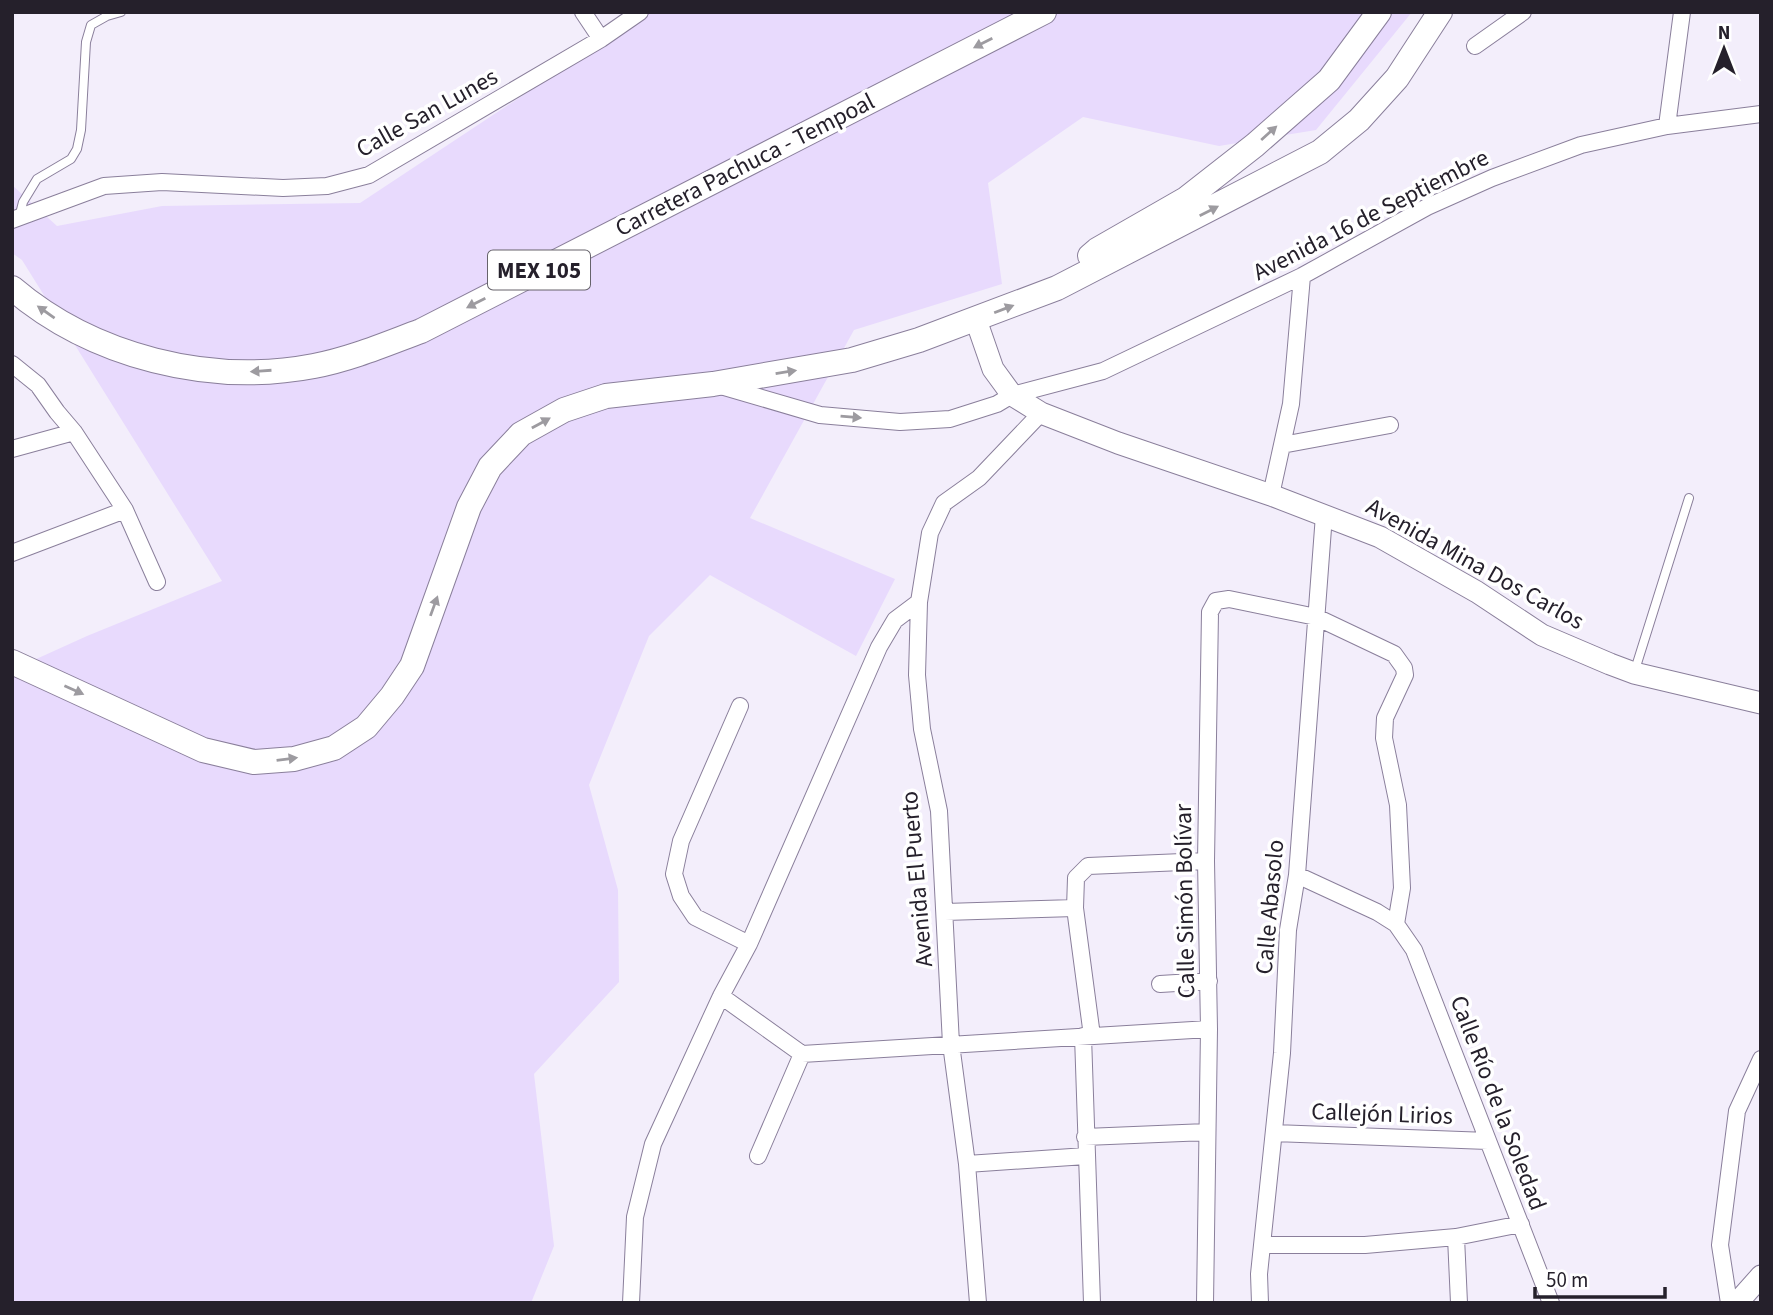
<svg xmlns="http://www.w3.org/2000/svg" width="1773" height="1315" viewBox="0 0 1773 1315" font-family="'Source Sans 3',sans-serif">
<rect width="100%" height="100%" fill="#f3eefb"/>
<path fill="#e8dafd" d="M649,12H1412L1316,130L1219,146L1083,117L988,183L1002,284L854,330L750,518L895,579L856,656L710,575L649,636L589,785L618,890L619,982L534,1074L554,1246L531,1303H12V670L87,636L222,581L22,260L12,253V185L57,226L162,206L360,203Z"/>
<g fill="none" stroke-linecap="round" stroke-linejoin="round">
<g stroke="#8a7f9b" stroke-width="10">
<path id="lane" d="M19,218L23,202L37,179L71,159L77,149L81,130L86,42L91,25L107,16L121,12
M1634,673L1689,498"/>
</g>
<g stroke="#8a7f9b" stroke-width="18">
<path id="street" d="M583,12L601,39
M1475,46L1523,12
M1667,126L1682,12
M12,220L104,186L162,182L283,188L327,186L369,175L601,39L640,12
M12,364L38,385L57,412L74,432L125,510L157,582
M721,386L820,415L900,422L950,419L997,404L1012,395L1103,371L1302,276L1427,207L1492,178L1581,145L1667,126L1761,114
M1282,445L1390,425
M12,449L74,432
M1271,495L1291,404L1302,276
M12,553L125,510
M740,706L681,841L674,874L681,896L695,917L749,944
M1297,875L1377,912L1396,924L1414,950L1551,1303
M945,912L1075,908
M1160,984L1209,981
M721,996L802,1054L1209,1029
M1083,1036L1092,1303
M1092,1036L1075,908L1076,878L1088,866L1206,861
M1274,1133L1488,1141
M1085,1137L1207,1132
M758,1156L802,1054
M967,1164L1086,1156
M1456,1237L1459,1303
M1262,1245H1365L1456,1237L1521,1224
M631,1303L635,1217L653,1144L721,996L749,944L879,647L895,620L919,602
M978,1303L967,1164L951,1044L939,811L922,729L917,675L919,602L930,533L944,503L979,478L1041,413
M1205,1303L1209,1029L1206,861L1210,612L1216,601L1229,599L1316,617L1394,654L1404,668L1405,675L1385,718L1384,738L1398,805L1402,888L1396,924
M1260,1303L1259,1274L1282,1053L1288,930L1297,875L1324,515
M1729,1303L1720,1245L1737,1111L1761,1059"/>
</g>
<g stroke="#8a7f9b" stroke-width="23">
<path id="secondary" d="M976,320L993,369L1012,395L1041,413L1118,443L1271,495L1380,537L1477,592L1542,635L1610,664L1634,673L1761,703
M1737,1303L1761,1276"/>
</g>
<g stroke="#8a7f9b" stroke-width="26">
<path id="primary" d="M1090,256L1097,250L1186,199L1255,145L1329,80L1379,12
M12,288C93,357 210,386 314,366C351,359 386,344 421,331L1044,12
M12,662L203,750L254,762L294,759L334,748L366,727L392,696L412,666L469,507L490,467L521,434L564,410L606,396L713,384L852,360L919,340L1057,288L1320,152L1359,120L1397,78L1440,12"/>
</g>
<use href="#lane" stroke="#fff" stroke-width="8"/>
<use href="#street" stroke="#fff" stroke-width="16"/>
<use href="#secondary" stroke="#fff" stroke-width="21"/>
<use href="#primary" stroke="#fff" stroke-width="24"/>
</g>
<defs><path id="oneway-solid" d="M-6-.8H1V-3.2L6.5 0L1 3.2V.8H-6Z" transform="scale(1.75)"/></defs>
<g fill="#9d9ba0">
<use href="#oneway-solid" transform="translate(983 43) rotate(153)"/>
<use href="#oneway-solid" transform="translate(1269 133) rotate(-42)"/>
<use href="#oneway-solid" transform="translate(1209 211) rotate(-27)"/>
<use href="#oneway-solid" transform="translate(476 303) rotate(153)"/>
<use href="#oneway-solid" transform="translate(1004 309) rotate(-21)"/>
<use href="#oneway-solid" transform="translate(46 312) rotate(-145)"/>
<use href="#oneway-solid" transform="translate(261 371) rotate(176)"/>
<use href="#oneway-solid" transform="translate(786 372) rotate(-9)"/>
<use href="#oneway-solid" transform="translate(851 417) rotate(5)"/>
<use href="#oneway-solid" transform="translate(541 423) rotate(-29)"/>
<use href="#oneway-solid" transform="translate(434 606) rotate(-70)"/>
<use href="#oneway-solid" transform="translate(74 690) rotate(24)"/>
<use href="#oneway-solid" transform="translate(287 759) rotate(-7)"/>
</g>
<g text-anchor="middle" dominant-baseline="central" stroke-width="7" stroke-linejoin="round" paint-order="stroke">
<rect fill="#fff" stroke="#66636b" stroke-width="2" x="488" y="250.5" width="102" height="39" rx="5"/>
<g font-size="23" font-weight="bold" fill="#25202b">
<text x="539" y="270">MEX 105</text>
</g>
<g font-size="24" fill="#25202b" stroke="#fff">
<text transform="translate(427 113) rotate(-29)">Calle San Lunes</text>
<text transform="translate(745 165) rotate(-27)">Carretera Pachuca - Tempoal</text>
<text transform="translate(1371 215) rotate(-27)">Avenida 16 de Septiembre</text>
<text transform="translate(1475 564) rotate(29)">Avenida Mina Dos Carlos</text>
<text transform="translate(917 879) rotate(-95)">Avenida El Puerto</text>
<text transform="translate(1185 901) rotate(-91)">Calle Simón Bolívar</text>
<text transform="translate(1270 907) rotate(-85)">Calle Abasolo</text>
<text transform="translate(1498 1103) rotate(69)">Calle Río de la Soledad</text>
<text transform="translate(1382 1114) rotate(2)">Callejón Lirios</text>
</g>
</g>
<rect width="1773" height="1315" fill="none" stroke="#25202b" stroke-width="28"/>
<g transform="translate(1724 49)" stroke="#ffffff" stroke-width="5" paint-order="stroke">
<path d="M0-5L12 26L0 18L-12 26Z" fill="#25202b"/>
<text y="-10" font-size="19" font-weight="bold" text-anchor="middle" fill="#25202b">N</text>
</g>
<path d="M1535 1287v10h130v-10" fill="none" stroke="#25202b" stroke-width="3.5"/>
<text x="1546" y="1287" font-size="21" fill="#25202b" stroke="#ffffff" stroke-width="5" paint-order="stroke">50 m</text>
</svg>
